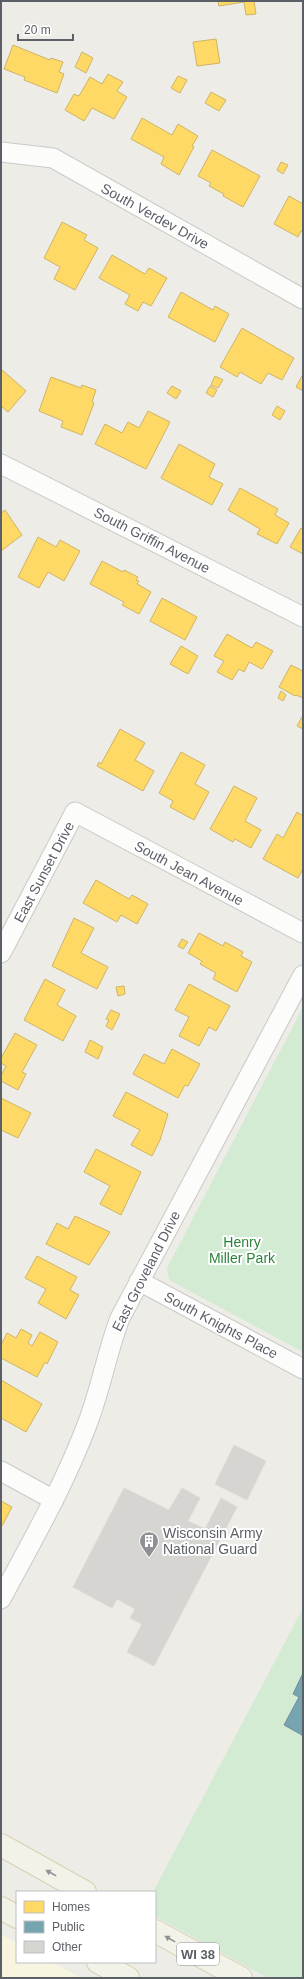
<svg xmlns="http://www.w3.org/2000/svg" width="304" height="1979" viewBox="0 0 304 1979" font-family="Arial,sans-serif">
<rect width="100%" height="100%" fill="#edece6"/>
<path fill="#f7f4df" d="M1,1934L17,1943V1962H52L81,1978H1Z"/>
<path fill="#d3ebd2" d="M303,1007V1352L173,1282L169,1279L167,1268Z
M303,1608V1978H268L155,1916V1892H153Z"/>
<path fill="#ffd966" stroke="#ceb466" d="M218,1H254L256,14L246,15L244,2L219,6Z
M216,39L220,63L197,66L193,42Z
M13,45L50,60L51,58L63,62L59,72L64,74L57,93L24,80L25,77L4,69Z
M82,52L93,58L86,73L75,67Z
M108,74L123,82L117,91L127,97L114,119L92,108L84,121L65,110L74,94L79,96L90,77L102,84Z
M178,76L187,80L180,93L171,88Z
M211,92L226,100L219,111L205,103Z
M142,118L172,135L178,124L198,136L192,146L194,147L179,175L161,164L164,157L131,139Z
M212,150L260,176L243,207L223,196L224,194L209,186L211,183L198,176Z
M281,162L288,165L283,174L277,170Z
M289,196L303,204V232L301,231L298,237L274,224Z
M62,222L87,235L84,240L98,248L75,290L54,279L60,267L44,258Z
M112,255L145,274L149,268L167,278L151,306L143,302L138,311L125,304L130,295L99,278Z
M181,292L213,310L215,306L229,314L215,342L168,317Z
M242,328L294,358L282,380L268,373L261,384L240,372L237,377L220,367Z
M1,369L26,391L8,412L1,406Z
M303,374V391L296,387Z
M215,376L223,380L218,388L211,385Z
M51,377L81,388L82,385L96,390L92,402L94,403L82,435L61,427L63,421L39,411Z
M172,386L181,391L176,399L167,393Z
M210,386L217,390L213,397L206,393Z
M277,406L285,411L280,420L272,415Z
M148,411L170,422L146,469L95,444L105,424L122,433L128,422L139,428Z
M179,444L215,464L209,477L223,484L212,505L161,478Z
M240,488L278,509L275,515L289,523L277,544L257,534L260,529L228,510Z
M5,510L22,535L1,551V513Z
M301,528L303,529V554L290,547Z
M38,537L56,547L60,540L80,551L64,581L48,572L39,588L18,577Z
M102,561L123,572L124,570L138,577L136,580L139,581L137,584L151,592L139,614L122,605L124,602L90,584Z
M162,598L197,617L185,640L150,621Z
M227,634L252,648L256,642L273,651L262,669L249,662L244,672L239,669L232,680L217,672L224,661L214,656Z
M181,646L198,656L188,674L170,664Z
M291,665L303,671V698L296,695L295,696L279,687Z
M281,691L286,695L283,701L278,698Z
M303,715V729L297,726Z
M120,729L145,743L135,760L154,771L143,791L97,766L99,762L101,764Z
M181,752L205,765L195,784L209,792L194,820L170,807L173,801L159,793Z
M234,786L257,798L245,821L261,830L251,848L235,839L233,842L210,829Z
M297,812L303,816V869L298,878L263,859L277,834L283,838Z
M96,880L129,899L132,895L148,904L137,924L121,915L117,922L83,903Z
M74,918L94,928L81,953L108,967L97,989L52,966Z
M199,933L223,946L225,942L243,952L241,956L252,962L237,992L213,979L216,973L200,964L202,961L188,953Z
M182,939L188,942L183,949L178,946Z
M45,979L65,990L57,1005L76,1016L63,1041L24,1020Z
M189,984L230,1006L216,1031L209,1027L199,1046L179,1036L189,1017L175,1010Z
M124,986L125,994L118,996L116,987Z
M111,1010L120,1014L112,1030L106,1026L109,1020L106,1019Z
M15,1033L37,1045L22,1072L26,1074L18,1090L1,1081V1076L6,1066L1,1063V1058Z
M90,1040L103,1047L98,1059L85,1052Z
M172,1049L200,1064L188,1086L185,1085L178,1098L133,1074L144,1054L164,1064Z
M126,1092L168,1114L160,1140L152,1156L131,1145L140,1130L113,1116Z
M1,1098L31,1113L18,1138L1,1130Z
M96,1149L141,1172L121,1215L100,1204L110,1186L84,1172Z
M75,1216L110,1232L89,1265L46,1244L57,1223L68,1229Z
M37,1256L77,1277L70,1290L79,1295L66,1319L38,1303L46,1289L25,1278Z
M21,1329L32,1335L28,1343L32,1346L40,1332L58,1342L47,1364L45,1362L37,1377L1,1358V1345L7,1333L16,1338Z
M1,1380L42,1404L26,1432L1,1418Z
M1,1501L12,1507L2,1526L1,1525Z"/>
<path fill="#76a5af" stroke="#6e9099" d="M303,1673V1738L302,1735L284,1725L299,1697L293,1694Z"/>
<path fill="#d6d5d1" stroke="#dcdbd6" d="M234,1445L266,1461L247,1500L215,1484Z
M124,1488L169,1510L182,1488L200,1498L188,1521L205,1529L221,1498L237,1507L154,1666L127,1652L142,1624L130,1618L135,1609L117,1599L112,1608L73,1587Z"/>
<g fill="none" stroke-linecap="round" stroke-linejoin="round">
<g stroke="#c9cac9" stroke-width="21">
<path id="street" d="M1,152L53,158L303,299
M1,464L303,617
M1,953L75,812L303,933
M139,1281L303,1369
M1,1471L54,1500
M1,1599C32,1541 65,1484 88,1422C101,1388 107,1352 120,1318L303,975"/>
</g>
<g stroke="#d7d1b2" stroke-width="24">
<path id="primary" d="M1,1845L85,1892
M1,1908L17,1917
M155,1931L241,1978
M98,1962L128,1978"/>
</g>
<use href="#street" stroke="#fcfcfb" stroke-width="19"/>
<use href="#primary" stroke="#f3f2e8" stroke-width="22"/>
</g>
<defs><path id="oneway-solid" d="M-6-.8H1V-3.2L6.5 0L1 3.2V.8H-6Z"/></defs>
<g fill="#909294">
<use href="#oneway-solid" transform="translate(51 1873) rotate(-151)"/>
<use href="#oneway-solid" transform="translate(170 1939) rotate(-151)"/>
</g>
<defs>
<g id="building-pin" transform="scale(1)"><path d="M0 17L-7.5 6A9.5 9.5 0 1 1 7.5 6Z" fill="#8e9093" stroke="#fff"/><path d="M-4-6H4V6H1V3H-1V6H-4ZM-2.5-4.3h1.7v1.8h-1.7ZM.8-4.3h1.7v1.8H.8ZM-2.5-1h1.7V.8h-1.7ZM.8-1h1.7V.8H.8Z" fill="#fff"/></g>
</defs>
<g fill-rule="evenodd">
<use href="#building-pin" x="149" y="1541"/>
</g>
<g text-anchor="middle" dominant-baseline="central" stroke-width="4" stroke-linejoin="round" paint-order="stroke">
<rect fill="#fff" stroke="#8c8f94" stroke-width="1" x="177" y="1943" width="42" height="22" rx="3"/>
<g font-size="13" font-weight="bold" fill="#5b5f66">
<text x="198" y="1954">WI 38</text>
</g>
<g font-size="14" fill="#5b5f66" stroke="#fff">
<text transform="translate(155 216) rotate(29)">South Verdev Drive</text>
<text transform="translate(152 540) rotate(27)">South Griffin Avenue</text>
<text transform="translate(44 872) rotate(-62)">East Sunset Drive</text>
<text transform="translate(189 873) rotate(28)">South Jean Avenue</text>
<text transform="translate(146 1271) rotate(-63)">East Groveland Drive</text>
<text transform="translate(221 1325) rotate(28)">South Knights Place</text>
</g>
<g font-size="14" fill="#2c843a" stroke="#fff">
<text x="242" y="1242">Henry<tspan x="242" dy="16">Miller Park</tspan></text>
</g>
<g font-size="14" fill="#5b5f66" stroke="#fff" text-anchor="start">
<text x="163" y="1533">Wisconsin Army<tspan x="163" dy="16">National Guard</tspan></text>
</g>
</g>
<rect width="304" height="1979" fill="none" stroke="#5b5f66" stroke-width="4"/>
<rect x="16" y="1891" width="140" height="72" fill="#ffffff" stroke="#bdbfc2"/>
<rect x="24" y="1901" width="20" height="12" fill="#ffd966" stroke="#bdbfc2"/>
<text x="52" y="1911" font-size="12" fill="#5b5f66">Homes</text>
<rect x="24" y="1921" width="20" height="12" fill="#76a5af" stroke="#bdbfc2"/>
<text x="52" y="1931" font-size="12" fill="#5b5f66">Public</text>
<rect x="24" y="1941" width="20" height="12" fill="#d6d5d1" stroke="#bdbfc2"/>
<text x="52" y="1951" font-size="12" fill="#5b5f66">Other</text>
<path d="M18 34v6h55v-6" fill="none" stroke="#5b5f66" stroke-width="2"/>
<text x="24" y="34" font-size="12" fill="#5b5f66" stroke="#ffffff" stroke-width="3" paint-order="stroke">20 m</text>
</svg>
